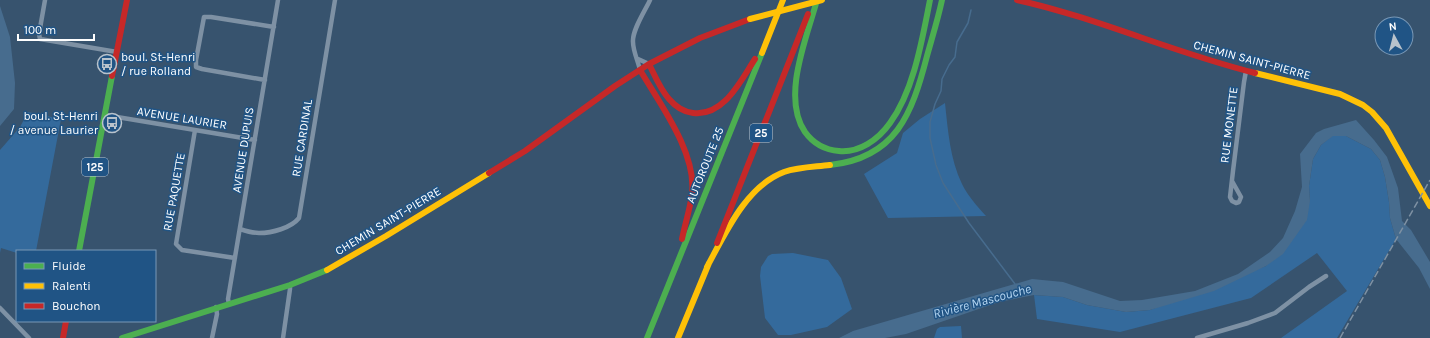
<svg xmlns="http://www.w3.org/2000/svg" width="1430" height="338" viewBox="0 0 1430 338" font-family="Karla,sans-serif">
<rect width="100%" height="100%" fill="#37536e"/>
<path fill="#346a9c" d="M945,103C948,131 950,159 962,184C968,196 977,206 986,216L888,218L864,174L897,153L903,133L920,119Z
M28,112L61,119L36,251H17V253L1,248L0,253V150L20,127Z
M1332,136H1346L1371,149L1380,160L1385,177L1389,202L1390,218L1396,239L1337,338H1281L1347,291L1317,253L1251,298L1120,332L1037,319L1034,295L1063,297L1087,305L1126,312L1150,310L1266,266L1310,201L1309,186L1313,159L1321,145Z
M793,253L828,260L841,278L852,309L827,327L791,335H778L765,318L760,276L761,267L768,256L772,254Z
M961,326L962,338H934L937,329L940,327Z"/>
<path fill="#476c8e" d="M0,6L10,37L15,83L14,109L0,126Z
M1356,120L1374,140L1387,157L1398,188L1402,221L1411,230L1430,262V289L1419,268L1396,239L1390,218L1389,202L1385,177L1380,160L1371,149L1346,136H1333L1321,145L1313,159L1309,186L1310,201L1307,220L1283,254L1266,266L1214,291L1150,310L1126,312L1087,305L1063,297L1034,295L999,302L906,334L885,338H839L853,331L1032,279L1063,282L1120,301L1142,300L1195,291L1238,274L1270,252L1283,238L1295,211L1302,187L1300,154L1316,133L1324,129Z"/>
<g fill="none" stroke-linecap="round" stroke-linejoin="round">
<path stroke="#476c8e" stroke-width="1.5" d="M971,10L968,23L957,42L955,57L949,65L942,79L941,91L935,104L930,122V138L936,165L943,183L969,223L1015,284"/>
<path stroke="#7e91a4" stroke-width="4.5" d="M45,0L39,34L40,39L117,52
M638,59L649,64
M640,70C638,61 633,51 633,42C632,30 645,11 650,0
M265,80L202,69L196,67V60L204,17H211L274,27
M105,115L255,140
M195,130L176,244L182,250L235,258
M1232,181L1241,197L1239,202L1236,203L1232,201L1230,197L1233,171L1244,82L1246,71
M240,229C246,231 253,233 259,233C272,233 291,228 299,218L335,0
M229,304L228,299L278,0
M0,308L29,338
M212,338L217,314L216,307
M283,338L290,289V285
M1197,338L1248,323L1275,313L1309,287L1326,276"/>
<path stroke="#4caf50" stroke-width="6" d="M817,0C807,37 781,97 805,132C813,143 825,150 839,151C859,153 878,140 890,123C914,90 922,40 930,0
M830,165C896,158 912,114 927,56C932,38 938,19 942,0
M79,251L112,76
M122,338L290,285L327,270
M647,338L762,53"/>
<path stroke="#ffc107" stroke-width="6" d="M762,53L783,0
M1255,73L1340,94L1363,105L1372,112L1386,128L1430,206
M707,267C725,234 746,186 784,172C799,167 814,167 830,165
M327,270L386,236L489,173
M678,338L709,263"/>
<path stroke="#c62828" stroke-width="6" d="M1017,0C1098,18 1174,53 1255,73
M649,64C655,76 660,89 669,99C675,106 684,112 693,113C724,117 741,80 755,59
M640,70C660,104 697,153 692,194C690,209 685,224 682,239
M112,76L127,0
M489,173L525,151L615,86L649,64L700,38L750,19
M717,243L808,14
M63,338L66,321"/>
<path stroke="#7e91a3" stroke-width="1.5" stroke-dasharray="7 3" stroke-linecap="butt" d="M1340,338L1430,180"/>
<path stroke="#ffc107" stroke-width="6" d="M750,19L822,0"/>
</g>
<defs>
<g id="bus-ring" transform="scale(1)"><circle r="9.5" fill="#205485" stroke="#b9c3cc" stroke-width="1.5"/><path d="M-5-6H5V4H4V6H2V4H-2V6H-4V4H-5ZM-3.5-4V0h7V-4ZM-3.5 1.2v1.5H-2V1.2ZM2 1.2v1.5H3.5V1.2Z" fill="#b9c3cc"/></g>
</defs>
<g fill-rule="evenodd">
<use href="#bus-ring" x="107" y="64"/>
<use href="#bus-ring" x="112" y="123"/>
</g>
<g text-anchor="middle" dominant-baseline="central" stroke-width="3" stroke-linejoin="round" paint-order="stroke">
<g fill="#205485" stroke="#bcccda" stroke-width="1">
<rect x="750" y="124" width="22" height="18" rx="3"/>
<rect x="82" y="158" width="26" height="18" rx="3"/>
</g>
<g font-size="11" font-weight="bold" fill="#fff">
<text x="761" y="133">25</text>
<text x="95" y="167">125</text>
</g>
<g font-size="12" fill="#fff" stroke="#205485" text-anchor="start">
<text x="121" y="57">boul. St-Henri<tspan x="121" dy="14">/ rue Rolland</tspan></text>
<text x="98" y="116" text-anchor="end">boul. St-Henri<tspan x="98" dy="14">/ avenue Laurier</tspan></text>
</g>
<g font-size="12" fill="#fff" stroke="#205485">
<text transform="translate(1252 60) rotate(15)">CHEMIN SAINT-PIERRE</text>
<text transform="translate(182 118) rotate(9)">AVENUE LAURIER</text>
<text transform="translate(1229 125) rotate(-83)">RUE MONETTE</text>
<text transform="translate(302 138) rotate(-81)">RUE CARDINAL</text>
<text transform="translate(243 150) rotate(-81)">AVENUE DUPUIS</text>
<text transform="translate(705 165) rotate(-68)">AUTOROUTE 25</text>
<text transform="translate(174 192) rotate(-80)">RUE PAQUETTE</text>
<text transform="translate(388 221) rotate(-31)">CHEMIN SAINT-PIERRE</text>
</g>
<g font-size="13" font-style="italic" fill="#b4d5f1" stroke="#205485">
<text transform="translate(982 301) rotate(-15)">Rivière Mascouche</text>
</g>
</g>
<rect x="16" y="250" width="140" height="72" fill="#205485" stroke="#7998b6"/>
<rect x="24" y="263" width="20" height="6" fill="#4caf50" stroke="#7998b6"/>
<text x="52" y="270" font-size="12" fill="#ffffff">Fluide</text>
<rect x="24" y="283" width="20" height="6" fill="#ffc107" stroke="#7998b6"/>
<text x="52" y="290" font-size="12" fill="#ffffff">Ralenti</text>
<rect x="24" y="303" width="20" height="6" fill="#c62828" stroke="#7998b6"/>
<text x="52" y="310" font-size="12" fill="#ffffff">Bouchon</text>
<g transform="translate(1394 36) rotate(353)"><circle r="19" fill="#205485" stroke="#7998b6"/>
<path d="M0-3L7 15L0 10L-7 15Z" fill="#b9c3cc"/>
<text y="-6" font-size="11" font-weight="bold" text-anchor="middle" fill="#ffffff">N</text>
</g>
<path d="M18 34v6h76v-6" fill="none" stroke="#ffffff" stroke-width="2"/>
<text x="24" y="34" font-size="12" fill="#ffffff" stroke="#205485" stroke-width="3" paint-order="stroke">100 m</text>
</svg>
